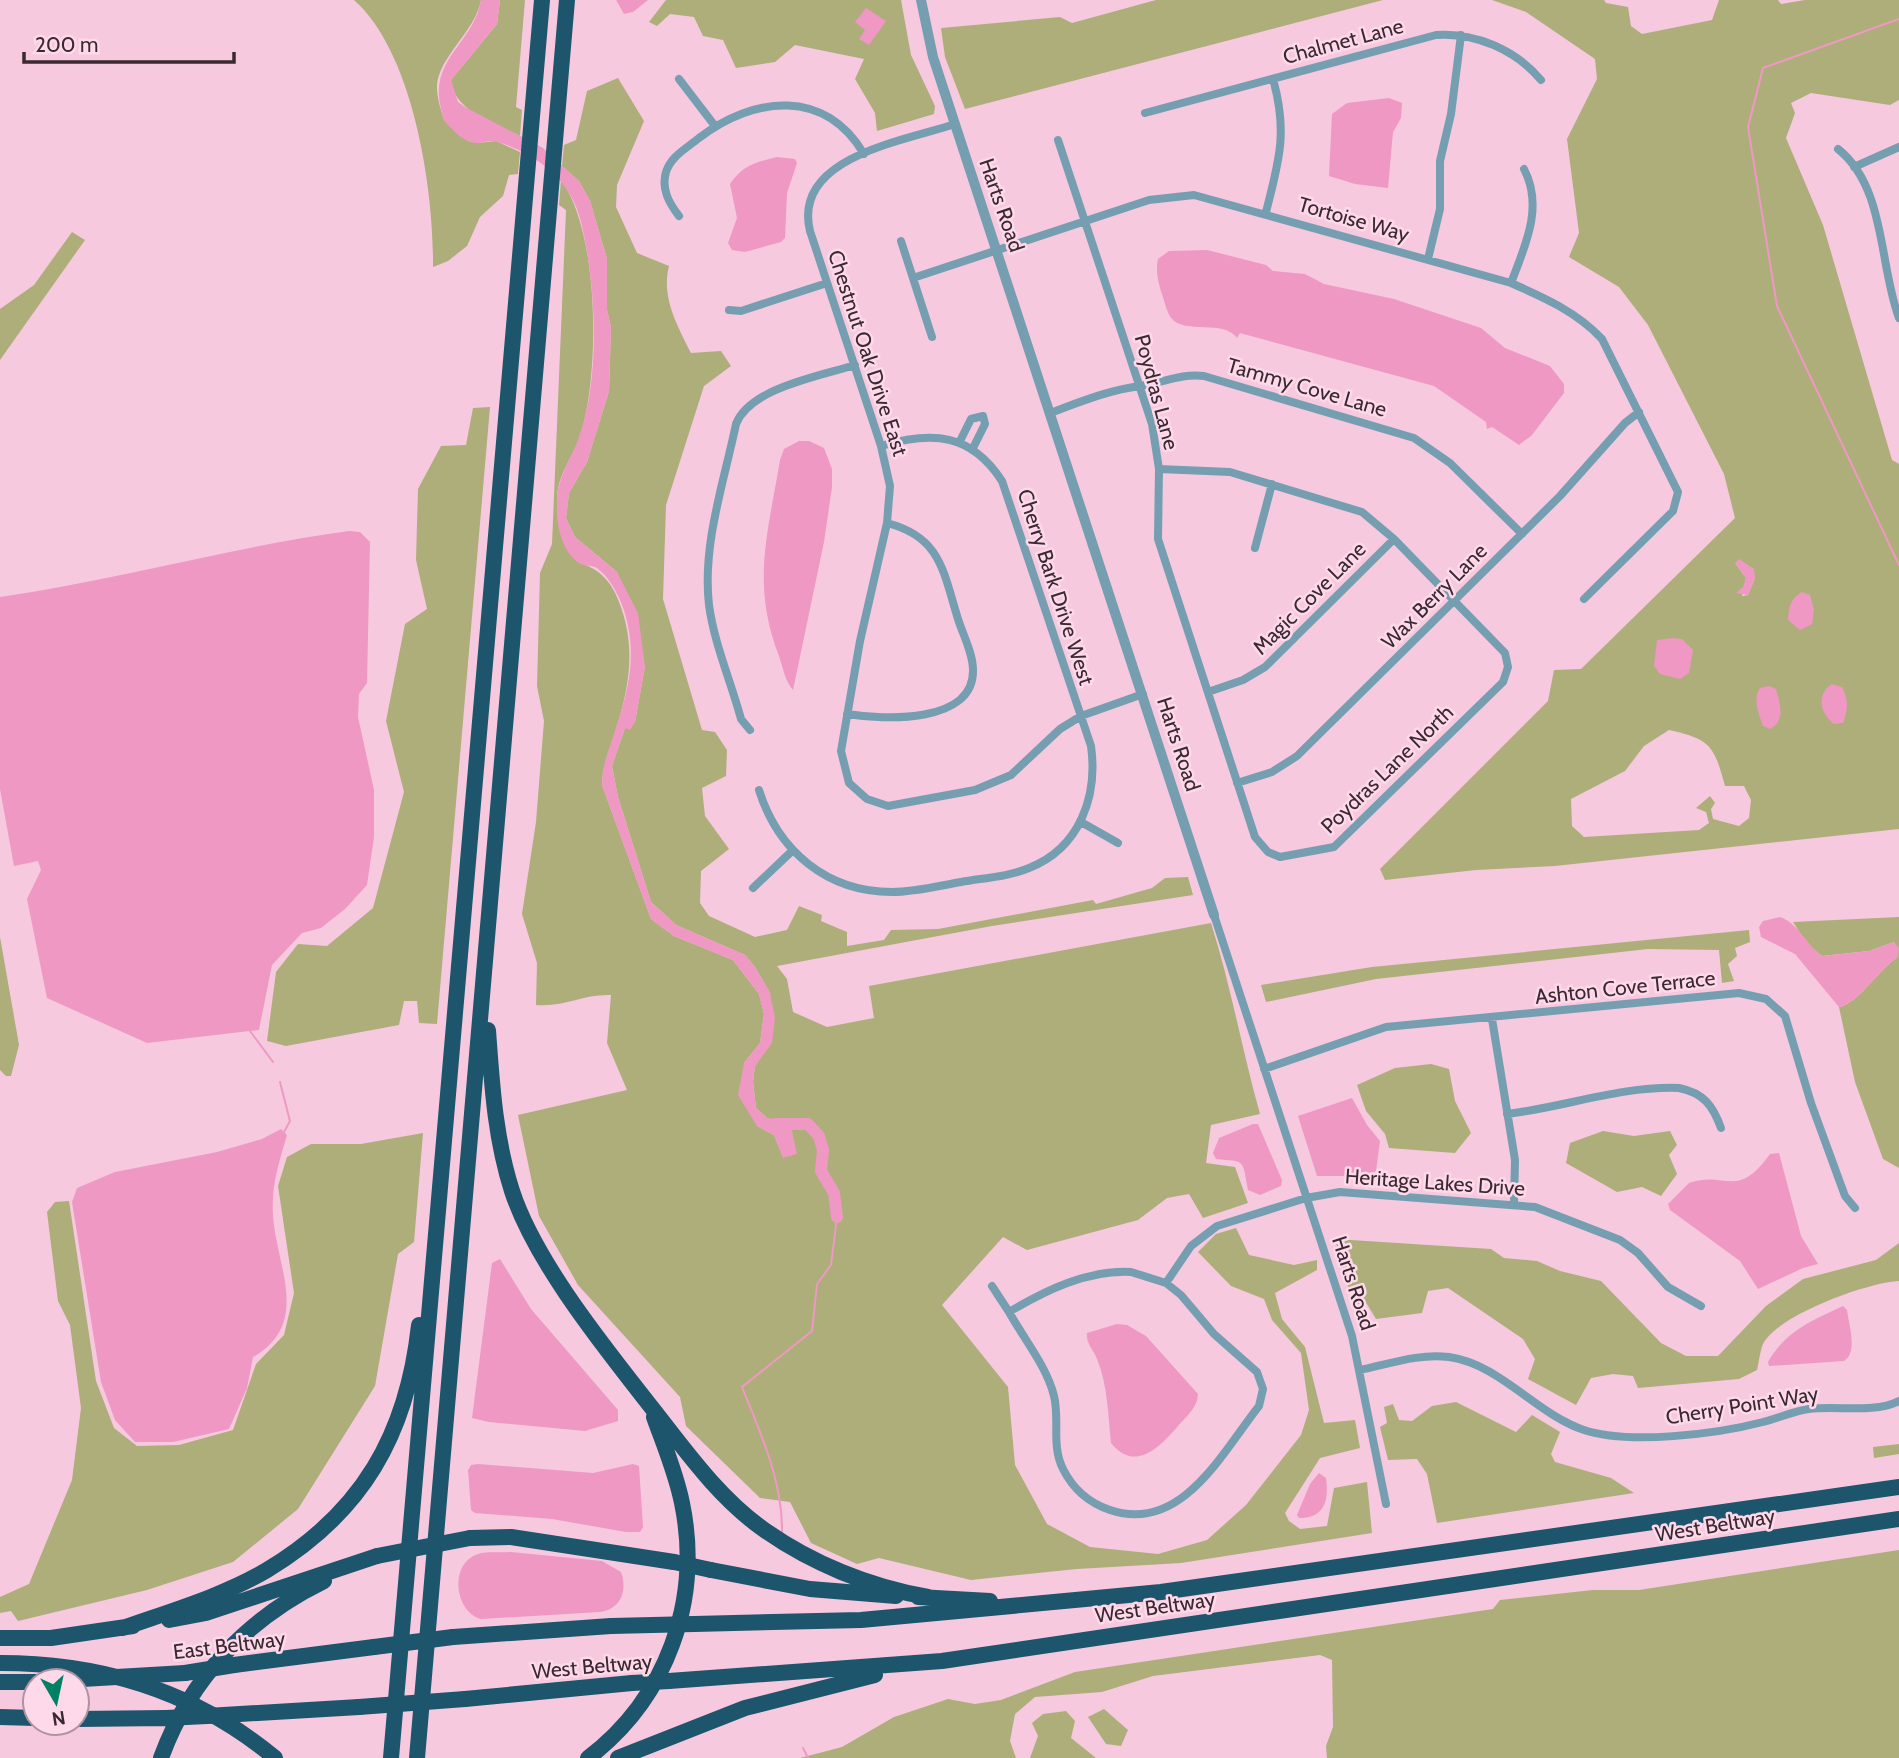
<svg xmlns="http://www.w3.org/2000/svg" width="1899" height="1758" viewBox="0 0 1899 1758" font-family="Cabin,sans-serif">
<rect width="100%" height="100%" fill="#f6c9de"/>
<path fill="#adae7a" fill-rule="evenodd" d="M354,0H481C476,31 436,59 437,88C437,98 441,110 444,120L478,143L496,141L520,152L518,174L509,175L503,196L480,217L467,246L448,261L433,267C434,191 414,53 354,0Z
M500,0H525L516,107L522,110L520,136C495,123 454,112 451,80L497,24Z
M666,0H901L911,55L935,106L934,114L877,131L875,113L855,79L864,59L795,45L775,62L736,68L723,40L703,36L694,17L670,14L657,26L649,22Z
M1156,0H1383L965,109L945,57L941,28L1060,17L1072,23Z
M1492,0H1604L1606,3L1628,7L1631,26L1642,34L1712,20L1719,0H1778L1781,4L1805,0H1899V100L1890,105L1811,93L1791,103L1795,113L1786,138L1823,225L1892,460L1899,464V829L1555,866L1476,870L1385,880L1380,869L1548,701L1554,670L1581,669L1735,518L1724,474L1648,325L1619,287L1569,257L1579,233L1567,139L1597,79L1595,59L1526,12ZM1735,563L1755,578L1748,595L1742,596L1746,578ZM1669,730C1710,739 1714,745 1725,786H1744L1751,800L1749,818L1739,826L1713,819L1711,809L1715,803L1710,796L1696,808L1706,812L1709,823L1699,830L1584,837L1572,826L1571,799L1625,771L1644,746Z
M618,78L644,121L617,185L616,207L637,253L669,266C661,297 677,325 691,353L721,351L731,366L704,386L666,505L663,599L702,730L715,732L727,750L726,776L702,788L705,816L729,849L701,871L700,903L709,916L755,937L787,930L799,906L822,915L821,921L847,932V946L884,940L891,930L938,929L1093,900L1096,904L1152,888L1165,878L1188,877L1193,895L992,926L777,966L787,979L793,1012L827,1027L874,1018L869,986L1211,923C1231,986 1242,1050 1260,1114L1211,1125L1206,1163L1235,1167L1248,1203L1203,1218L1189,1194L1167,1198L1138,1220L1027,1250L1003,1237L942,1305L1008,1387L1015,1465L1047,1524L1090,1547L1158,1554L1207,1540L1246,1505L1301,1435L1309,1410L1301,1353L1272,1320L1264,1299L1231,1286L1198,1252L1216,1234L1236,1228L1249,1255L1294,1265L1317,1260V1270L1275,1293L1282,1319L1305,1347L1324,1423L1355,1420L1360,1448L1320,1458L1285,1513L1289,1521L1300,1529L1327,1526L1334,1488L1367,1482L1372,1533L1181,1563L1077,1569L971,1580L879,1558L857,1564L811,1543L790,1502L760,1498L686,1426L680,1397L578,1285L539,1216L518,1115L627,1090L607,1043L611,995C582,994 566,1007 536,1005L537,963L522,914L536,822L544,721L537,686L540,573L552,544L566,210L559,205L561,180C600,233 600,375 580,437C573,456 558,475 557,497C556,512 573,547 579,563C599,568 612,582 619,602C637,648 629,687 615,733C609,751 602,766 602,785L651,919L674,936L733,960L759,994L764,1014L760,1043L744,1063L757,1126L774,1135L783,1157L780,1122L767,1118L756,1108L753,1082L755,1066L771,1043L770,993L755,967L745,955L676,925L651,902L618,797L612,766L625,728L635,722L645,666L617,572L575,537L566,518L569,493L587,462L609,391L611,327L607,310V259L590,201L579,181L562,166L564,145L576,140L587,91Z
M72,232L85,240L0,360V309L34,285Z
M490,407L437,1024L419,1023L417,1001H404L399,1025L286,1046L267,1041L276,972L298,944L327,946L373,908L404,792L386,721L405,624L427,609L416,560L418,489L441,446L466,445L473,408Z
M1899,917V1168L1883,1159L1855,1082L1839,1007C1857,1005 1880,968 1898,957L1894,942L1869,951L1822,956L1808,945L1793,922Z
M1749,930L1750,942L1735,948L1737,956L1728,964L1734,981L1722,983L1719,950L1648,949L1376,979L1266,1002L1261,985L1372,967Z
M0,937L19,1045L11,1076H6L0,1070Z
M1431,1064L1449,1069L1455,1101L1471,1133L1455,1153L1389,1148L1385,1134L1366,1111L1357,1085L1395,1068Z
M1603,1131L1634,1136L1670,1131L1677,1145L1669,1155L1677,1174L1661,1196L1642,1187L1617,1192L1566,1163L1570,1143Z
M423,1133L414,1242L398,1254L375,1386L298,1509L233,1562L147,1590L18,1621L11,1611L0,1613V1597L29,1584L72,1480L81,1408L70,1325L58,1301L47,1212L55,1202L69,1201L96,1381L114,1428L137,1446L179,1445L233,1430L256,1364L284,1335L294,1293L278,1186L287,1157L311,1144H361Z
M1335,1239L1491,1249L1504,1258L1537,1261L1560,1271L1601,1281L1661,1343L1686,1356H1718L1766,1306L1803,1279L1876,1260L1899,1243V1281C1869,1282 1777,1315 1763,1344C1760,1351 1759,1362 1757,1370L1739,1379L1638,1388L1633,1376L1613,1374L1591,1378L1576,1405L1528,1379L1535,1359L1523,1339L1448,1288L1428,1291L1422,1313L1376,1319L1367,1304H1353Z
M1456,1402L1516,1432L1532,1415L1560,1432L1551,1454L1555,1462L1611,1478L1634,1493L1437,1523L1427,1474L1417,1459L1388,1460L1380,1427L1387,1423L1384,1407L1393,1404L1399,1420L1412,1421L1432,1406Z
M1899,1444V1454L1874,1458L1873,1447Z
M1899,1550V1758H1327L1326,1746L1333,1727L1332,1660L1320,1655L1153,1676L1102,1692L1035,1697L1015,1714L1010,1741L1016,1758H800L842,1747L894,1717L948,1699L975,1704L1001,1700L1075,1672L1493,1609L1500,1600L1593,1590H1639Z
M1104,1709L1128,1730L1121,1746L1106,1744L1088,1717Z
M1066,1711L1075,1721L1071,1738L1096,1758H1030L1038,1736L1032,1723L1043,1714Z"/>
<path fill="#ef98c3" d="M481,0H500L497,24L451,80L458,102L465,107L543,148L579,181L590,201L607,259V310L611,327L609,391L587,462L569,493L566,518L575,537L617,572L638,613L645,667L635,722L630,730L625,728L612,766L618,797L651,902L676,925L745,955L755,967L770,993L775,1018L772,1043L755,1066L753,1082L756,1108L767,1118L790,1122L797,1154L783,1158L774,1135L757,1126L738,1095L744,1063L760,1043L764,1014L759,994L733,960L674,936L651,919L602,785C602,766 608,752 614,734C626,698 636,664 628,626C625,607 612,577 595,567C590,565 583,566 579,563C560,550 556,522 557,501C557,478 572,458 579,437C601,375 596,285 581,222C572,181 537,154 498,142C490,139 485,143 477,143C464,143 455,132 447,124C442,119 442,111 440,104C431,58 475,41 481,0Z
M616,0H648L633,12L624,14Z
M866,8L886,21L869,45L859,39L865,30L855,22Z
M1389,98L1402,103L1401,118L1393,132L1388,188L1355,184L1329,176L1332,114L1347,103Z
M777,157L795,159L797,163L787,193L785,238L781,242L745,252L732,250L728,243L737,218L730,184C742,166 756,162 777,157Z
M1207,250L1266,265L1273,271L1305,274L1324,284L1394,299L1481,328L1505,348L1550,366L1564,384V393L1532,435L1519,445L1492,427L1487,429L1486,422L1434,386L1240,333L1237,338C1224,319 1185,335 1171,318C1167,312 1165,304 1163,297C1159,286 1155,271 1158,259L1169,251Z
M799,441H809L824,448L832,469V487L824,542L793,690C785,681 783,668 779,656C751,584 768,533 780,460L784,449Z
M349,531L360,532L370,542L367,683L359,694L358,717L374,790V837L367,885L345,909L321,928L302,933L272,965L259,1030L147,1043L47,998L27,899L41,870L38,861L14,866L0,789V597C117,580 231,547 349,531Z
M1739,559L1754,569L1755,578L1748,595L1736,593L1743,587L1746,578L1735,563Z
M1802,592L1810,595L1814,610L1812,624L1800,630L1788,620C1789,607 1790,599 1802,592Z
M1673,638L1682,639L1693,650L1689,673L1680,679L1660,674L1654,666L1657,640Z
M1832,684L1842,687C1849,700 1848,709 1843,723L1834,724C1820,714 1816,694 1832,684Z
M1769,686L1776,689C1780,703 1786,721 1770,729L1763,726C1759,714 1752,699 1760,688Z
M1780,917C1798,923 1806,944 1822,956L1869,951L1894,942L1899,948L1898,957C1880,968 1857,1005 1839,1007L1795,954L1761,937L1759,927L1763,921Z
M1352,1098L1367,1125L1380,1141L1376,1171L1365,1176H1317L1298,1116Z
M1253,1124H1258L1282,1180L1281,1186L1260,1195L1248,1190C1242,1158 1246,1162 1216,1159L1213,1153L1219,1138Z
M281,1129L287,1135C279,1162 271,1186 273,1215C276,1266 312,1323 253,1357L247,1388L229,1429L173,1442H135L115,1420L101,1382L72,1202L77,1188L115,1172L217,1152L262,1139Z
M1779,1153L1801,1236L1818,1264L1803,1268L1758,1289L1740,1261L1670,1210L1668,1204L1689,1183C1727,1170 1736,1201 1770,1154Z
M500,1259L531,1309L618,1410V1421L585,1431L489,1422L472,1418L492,1263Z
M1843,1306L1847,1310C1849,1325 1858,1353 1844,1361L1769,1366L1768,1362C1786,1331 1811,1321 1843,1306Z
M1117,1324L1127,1325L1146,1336L1198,1394C1198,1407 1186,1417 1178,1426C1160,1447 1135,1473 1111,1443C1108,1415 1108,1386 1097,1359C1093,1349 1086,1344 1087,1333Z
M478,1464L593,1473L633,1464L639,1466L643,1527L640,1532H626L552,1519L475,1513L471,1510L468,1470L471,1465Z
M1319,1473L1326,1478C1329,1500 1325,1518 1299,1518L1297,1515L1310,1484Z
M511,1552L602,1561L621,1572C628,1592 620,1609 600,1612L481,1619C455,1612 448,1564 478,1554C487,1551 501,1553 511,1552Z"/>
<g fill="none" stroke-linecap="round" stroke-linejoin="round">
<path stroke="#ef98c3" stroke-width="2" d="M1899,19L1763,68L1748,127L1777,306L1899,565
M250,1031L273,1062
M280,1082L290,1121L284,1132
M782,1533C783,1482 761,1434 742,1387L812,1331L817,1284L831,1265L837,1217
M803,1748L808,1758"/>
<path stroke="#ef98c3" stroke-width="12" d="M775,1124H808L819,1136L823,1150L821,1171L834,1193L837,1217"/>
<path stroke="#769eb1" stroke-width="8" d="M679,79L715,126
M1145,113L1436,35C1475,32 1516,50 1541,80
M955,124C904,141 792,157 810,231L881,446L890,486L887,523L860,641L841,751L849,783L867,799L888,806L975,790L1011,775L1060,729L1081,716L1143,694
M1058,140L1152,424L1159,469L1158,539L1255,837L1268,852L1280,857L1334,847L1503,682L1508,667L1505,653L1394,539L1362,512L1230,472L1159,469
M1838,149C1886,187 1879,266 1899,318
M1854,167L1899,147
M1266,212C1279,161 1288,132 1273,79
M679,216C669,203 661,189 666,172C671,156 687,148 699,138C754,96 825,88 864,154
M901,241L932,337
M1428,259L1440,209V161L1451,114L1461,35
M913,278L1149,200L1194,195L1511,283C1543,297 1577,312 1602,339L1678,492L1673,511L1584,599
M1511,283C1525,246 1544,207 1524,169
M729,310L741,311L827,283
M1050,413C1080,402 1109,390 1140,386C1163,383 1180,373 1204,376L1414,438L1450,463L1522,534
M959,443L971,419L983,416L985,424L972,450
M1255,548L1272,484
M1208,692L1243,680L1265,667L1394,539
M847,714C884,720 974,724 973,670C973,653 963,635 958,619C943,571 941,537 887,523
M750,730L741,719C731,682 714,643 709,605C702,545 724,482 736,424C750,388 820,376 855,365
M1237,783L1272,772L1297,756L1560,496L1625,423L1639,412
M759,790C778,851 827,892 892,892C915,892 938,886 961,882C983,878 1008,877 1029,868C1080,848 1098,796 1091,746L1002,481C971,433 932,431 881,446
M1081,822L1118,843
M753,888L792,851
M1214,915L1352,1336L1386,1504
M1492,1019L1515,1160L1514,1203
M1264,1069L1386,1027L1739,993L1766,999L1785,1016L1811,1103L1845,1196L1855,1208
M1507,1114C1565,1107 1620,1086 1679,1088C1704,1093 1713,1106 1721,1128
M1131,1272L1166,1283L1181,1295L1214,1334L1257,1372L1263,1389L1259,1406C1222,1453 1181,1534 1110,1510C1089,1503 1073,1489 1063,1469C1051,1445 1060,1421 1054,1396C1047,1367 1024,1339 1009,1312C1046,1290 1087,1270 1131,1272Z
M1166,1283L1191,1246L1217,1226L1306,1198L1340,1192L1535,1207L1620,1240L1638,1253L1668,1287L1701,1306
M992,1286L1009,1312
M1360,1370C1389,1364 1420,1353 1449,1357C1500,1364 1536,1414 1584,1430C1629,1445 1717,1434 1763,1422C1779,1418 1794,1411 1809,1409C1838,1405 1872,1414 1899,1401"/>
<path stroke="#769eb1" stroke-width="10" d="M921,0L933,57L1214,915"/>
<path stroke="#1c556c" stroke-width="16" d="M488,1030C492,1085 495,1138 512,1191C535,1262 606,1349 652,1408C686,1451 718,1497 763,1529C811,1563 869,1587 928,1597
M470,1538L511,1537L674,1562
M711,1570L810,1589L896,1596
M918,1597L990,1601
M169,1620L206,1613L377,1556
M694,1624L861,1620L1161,1592L1899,1487
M123,1628C171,1611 223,1596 267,1570C362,1513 407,1435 419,1325
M453,1637L611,1626
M0,1638H51L133,1626
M234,1665L374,1647
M48,1681L185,1673
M669,1681L942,1661L1899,1519
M0,1682H35
M465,1699L632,1683
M207,1716L359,1707
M0,1717L35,1718
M77,1719L166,1718
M161,1758C190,1678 248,1618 324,1581
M391,1758L542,0
M417,1758L567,0
M588,1758C667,1698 702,1600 682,1503C676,1473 664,1445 654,1417
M618,1758L745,1708L875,1675"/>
<path stroke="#1c556c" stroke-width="16" d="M377,1556L470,1538
M674,1562L711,1570
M611,1626L694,1624
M374,1647L453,1637
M0,1663C102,1663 196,1692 275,1758
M185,1673L234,1665
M632,1683L669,1681
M359,1707L465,1699
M166,1718L207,1716"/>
</g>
<g text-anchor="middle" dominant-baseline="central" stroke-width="5" stroke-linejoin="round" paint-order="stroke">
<g font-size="21" fill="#3a2931" stroke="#fed9ea">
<text transform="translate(1343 41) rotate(-15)">Chalmet Lane</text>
<text transform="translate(1002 205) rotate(71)">Harts Road</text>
<text transform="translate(1354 219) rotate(16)">Tortoise Way</text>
<text transform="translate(868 353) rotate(72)">Chestnut Oak Drive East</text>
<text transform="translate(1307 387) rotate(16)">Tammy Cove Lane</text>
<text transform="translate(1157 392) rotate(75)">Poydras Lane</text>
<text transform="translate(1056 587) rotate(72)">Cherry Bark Drive West</text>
<text transform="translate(1434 596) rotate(-45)">Wax Berry Lane</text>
<text transform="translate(1309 598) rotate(-45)">Magic Cove Lane</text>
<text transform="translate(1179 744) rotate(72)">Harts Road</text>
<text transform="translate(1387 769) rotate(-44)">Poydras Lane North</text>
<text transform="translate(1625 987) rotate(-6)">Ashton Cove Terrace</text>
<text transform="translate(1435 1182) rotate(4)">Heritage Lakes Drive</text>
<text transform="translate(1354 1283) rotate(72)">Harts Road</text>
<text transform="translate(1742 1405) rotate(-9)">Cherry Point Way</text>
<text transform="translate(1715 1525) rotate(-9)">West Beltway</text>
<text transform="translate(1155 1607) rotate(-8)">West Beltway</text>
<text transform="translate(229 1645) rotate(-7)">East Beltway</text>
<text transform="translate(592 1666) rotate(-5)">West Beltway</text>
</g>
</g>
<g transform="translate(56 1702) rotate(171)"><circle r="33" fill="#fed9ea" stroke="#b093a0" stroke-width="2"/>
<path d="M0-5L12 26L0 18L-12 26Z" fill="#008163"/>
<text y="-10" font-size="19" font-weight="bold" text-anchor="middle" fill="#3a2931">N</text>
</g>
<path d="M24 52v10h210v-10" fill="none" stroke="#3a2931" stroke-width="3.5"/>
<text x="35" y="52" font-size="21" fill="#3a2931" stroke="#fed9ea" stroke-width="5" paint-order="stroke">200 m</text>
</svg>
